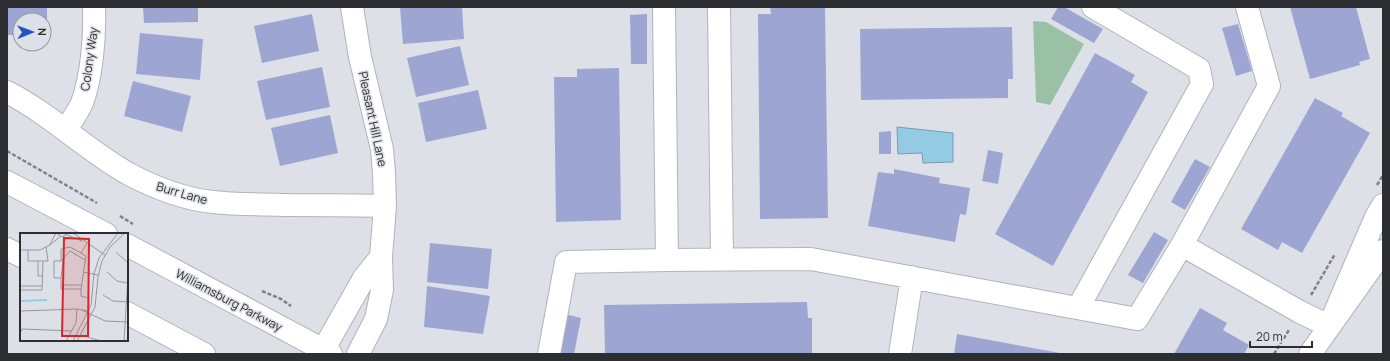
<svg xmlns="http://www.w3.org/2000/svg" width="1390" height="361" viewBox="0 0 1390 361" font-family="Manrope,sans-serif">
<rect width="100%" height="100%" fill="#dee0e8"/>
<path fill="#9ac1a6" d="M1033,21L1046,22L1084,44L1050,105L1036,102Z"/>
<path fill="#94cbe4" stroke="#759cae" d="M897,127L953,133V162L923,163L922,153L898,154Z"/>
<path fill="#9da6d3" d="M7,7H47V35H44V20H20V35H7Z
M143,7H198V22L144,23Z
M400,7H462L464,39L403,44Z
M770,7H825L828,218L760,219L758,14H771Z
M1058,7H1064L1103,29L1094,43L1051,19Z
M1290,7H1356L1370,59L1359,62L1360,65L1310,79Z
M312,14L319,51L262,63L254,26Z
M647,14V64H631L630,15Z
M1238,24L1252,71L1236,76L1222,28Z
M1012,27L1013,79H1008V98L861,100L860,29Z
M140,33L203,39L200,80L136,74Z
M460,46L469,85L416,97L407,58Z
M1095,53L1135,75L1131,82L1148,92L1053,266L995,234Z
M322,67L330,107L266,120L257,81Z
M619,68L621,220L556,222L554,77H577V69Z
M133,81L191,96L182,132L124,116Z
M478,90L487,129L426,142L418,103Z
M1315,98L1343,113L1341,116L1370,133L1302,253L1282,242L1278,250L1241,229Z
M330,115L338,153L280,166L271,128Z
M891,131V154H879V132Z
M988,150L1003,153L998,184L982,181Z
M1195,159L1210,167L1185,210L1171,202Z
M894,169L940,178L939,183L970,188L966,215L960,214L955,242L868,226L878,172L894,174Z
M1154,232L1168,240L1143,283L1128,275Z
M430,243L492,249L488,289L427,282Z
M427,286L490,296L483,334L424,327Z
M807,302L808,318H812V354H605L604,305Z
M1200,308L1227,323L1223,330L1249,345L1244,354H1174Z
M565,314L581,318L574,354H557Z
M957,334L1060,353V354H954Z"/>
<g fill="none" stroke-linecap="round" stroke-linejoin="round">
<g stroke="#b1b3bb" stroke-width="24">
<path id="minor" d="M352,7L360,57L382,149L384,173L385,206L381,257L382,290L376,319L358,354
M664,7L667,260L811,259L1137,319L1182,245L1269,86L1247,7
M719,7L722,259
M7,92C50,114 85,149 127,173C153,187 183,199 213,202C238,205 263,204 288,205C321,205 353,205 385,206
M66,130C71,121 78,112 82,103C92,76 95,36 94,7
M7,182L106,234
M127,245L331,354
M1182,245L1300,312L1329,326
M7,249L21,256
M1078,308L1202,84L1199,69L1093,7
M127,313L204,354
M1329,326L1376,217L1383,205
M321,354L364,278L381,257
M549,354L566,262L667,260
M900,354L912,277
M1310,354L1383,251"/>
</g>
<path stroke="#7f8186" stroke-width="2.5" stroke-dasharray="4 2" stroke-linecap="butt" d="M7,151L97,203
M1377,185L1383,175
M120,216L133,224
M262,291L281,299L291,306
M1311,295L1335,254
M1274,354L1289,330"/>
<use href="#minor" stroke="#fff" stroke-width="22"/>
</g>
<g text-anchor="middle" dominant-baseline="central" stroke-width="3" stroke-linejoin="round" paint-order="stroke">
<g font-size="12" fill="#2d2e31" stroke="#dee0e8">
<text transform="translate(89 59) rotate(-82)">Colony Way</text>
<text transform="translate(373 119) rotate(78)">Pleasant Hill Lane</text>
<text transform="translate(182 193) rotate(16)">Burr Lane</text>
<text transform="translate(229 300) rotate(28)">Williamsburg Parkway</text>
</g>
</g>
<g transform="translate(20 233)">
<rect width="108" height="108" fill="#dee0e8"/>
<path fill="none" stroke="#94cbe4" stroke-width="2" d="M0,68L27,67"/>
<path fill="none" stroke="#97999f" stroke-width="1" d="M36,0L42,4L49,0M53,0L85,22M47,2L62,8M29,13L36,0M0,17H20L30,12L41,3M8,17V28H28L26,14M96,19L108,30M61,20L66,23L61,56H41V45H34V28H41V16L50,14L61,20L67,10M18,28V43H23M41,28L50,18L65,27M63,39L78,42M87,39L97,48L107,50M41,45L43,28M41,52H61M0,53H22M61,56V63L68,65M0,57H22L23,28M83,62L93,68L108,69M62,77L85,88L108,89M0,78L57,76L68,78M0,101L2,96L52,98M67,104L81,108M46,108L56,90L57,76M53,108L71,72L74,41L79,25L98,0M57,108L75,74L78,44L82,28L90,14L105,0M104,108L108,44"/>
<path fill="#d62828" fill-opacity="0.15" stroke="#d62828" stroke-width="2" d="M44,5L69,6L68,103H42Z"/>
<rect width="108" height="108" fill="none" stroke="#2d2e31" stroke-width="2"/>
</g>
<rect width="1390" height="361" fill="none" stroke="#2d2e31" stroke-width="16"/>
<g transform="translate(32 32) rotate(89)"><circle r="19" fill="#dee0e8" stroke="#97999f"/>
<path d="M0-3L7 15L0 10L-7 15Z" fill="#1e53c0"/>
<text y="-6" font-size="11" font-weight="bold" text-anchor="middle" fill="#2d2e31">N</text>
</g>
<path d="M1250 341v6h62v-6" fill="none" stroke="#2d2e31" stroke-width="2"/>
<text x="1256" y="341" font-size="12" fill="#2d2e31" stroke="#dee0e8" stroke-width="3" paint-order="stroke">20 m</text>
</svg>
